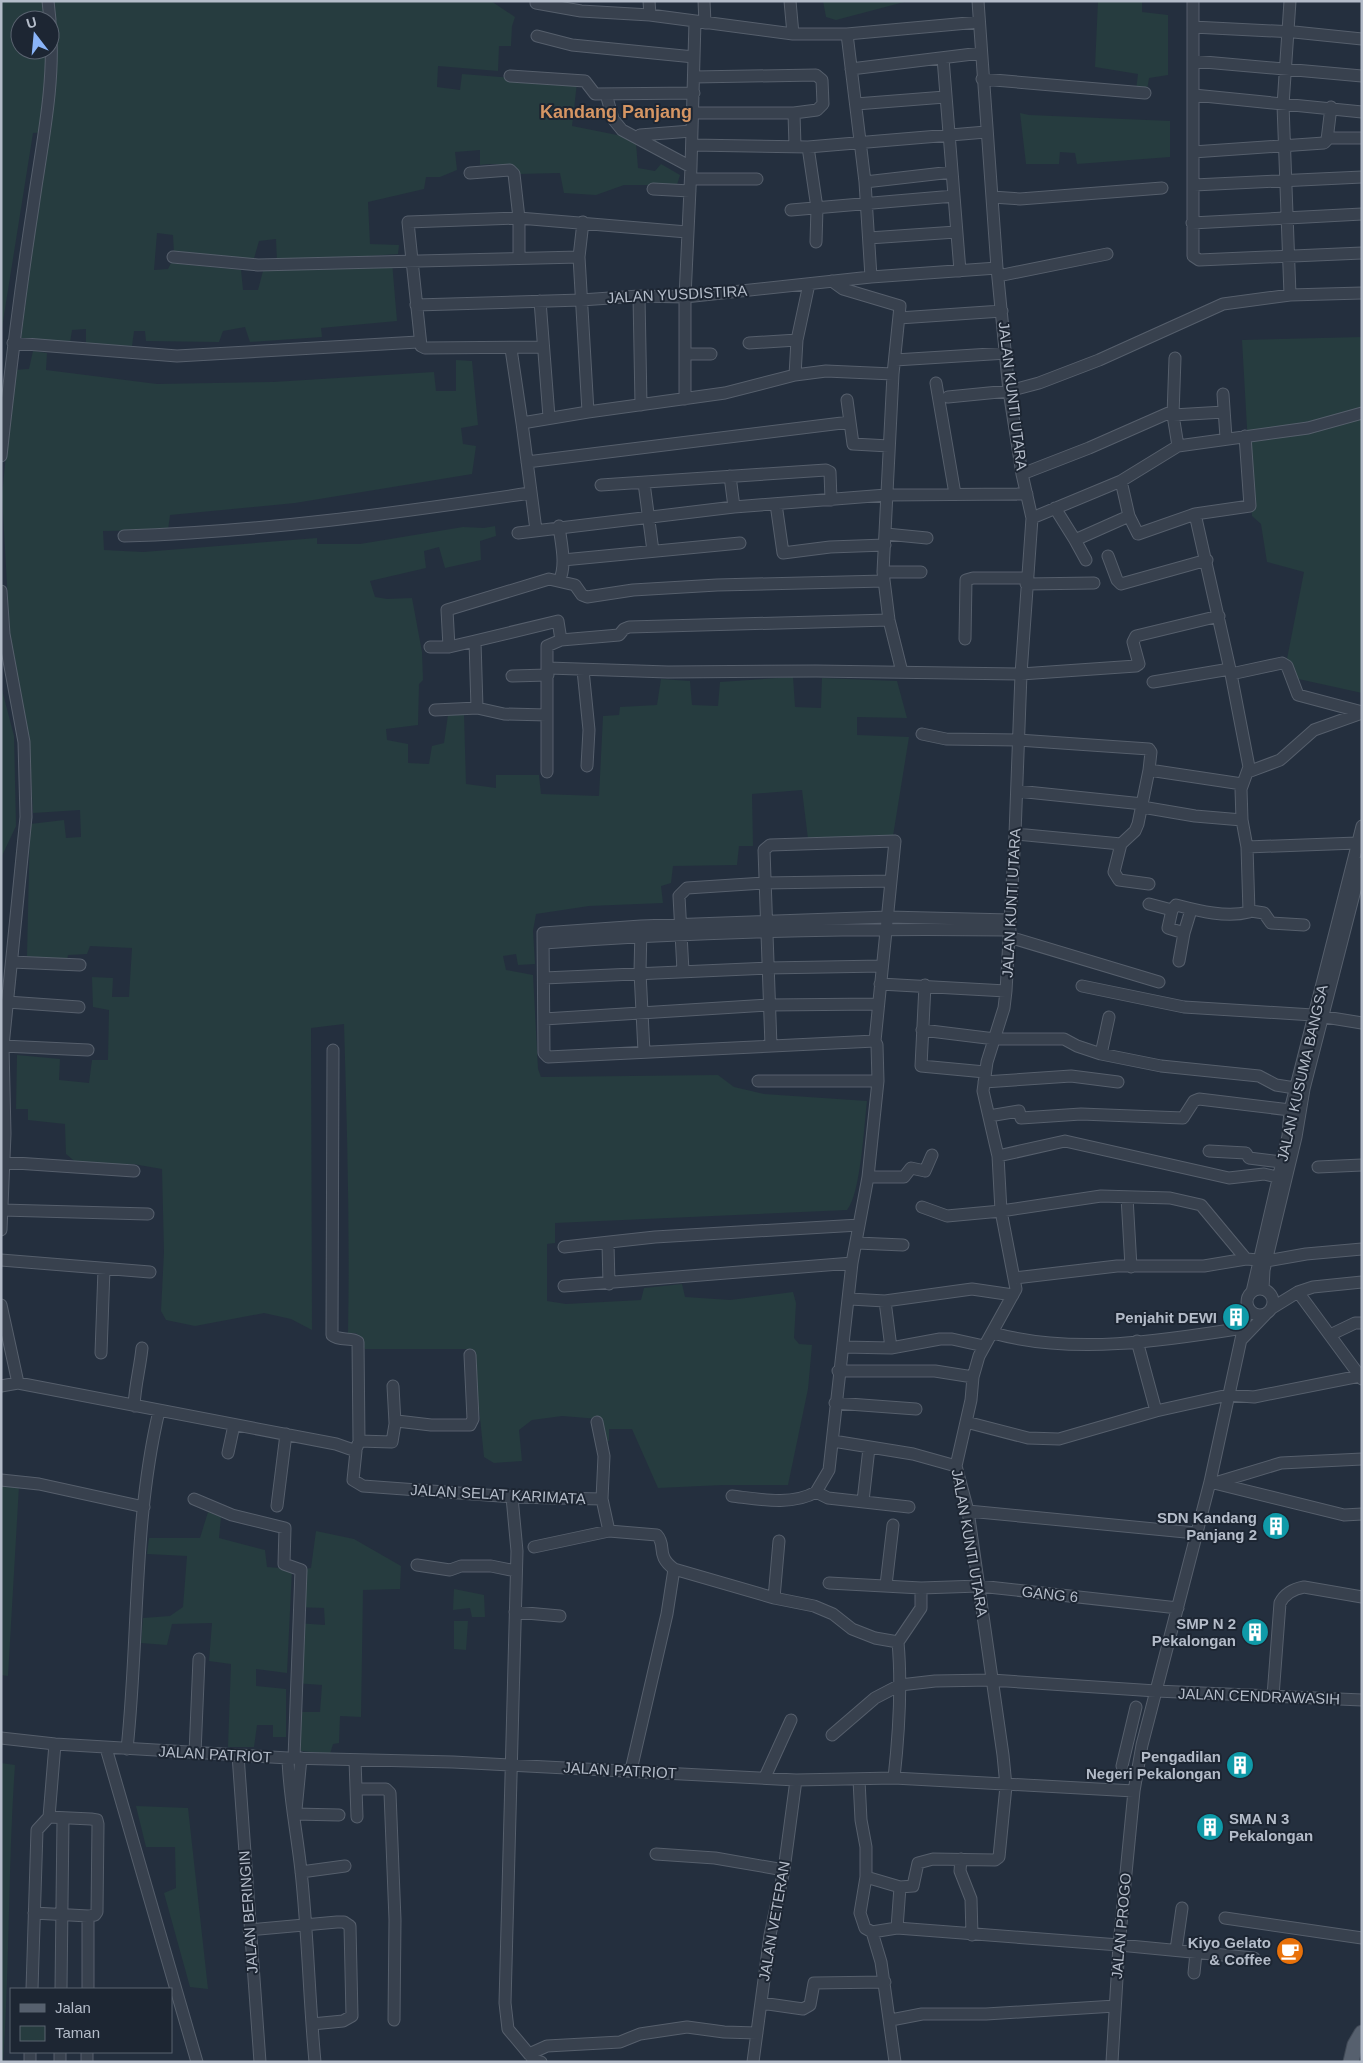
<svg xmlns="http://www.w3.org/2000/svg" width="1363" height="2063" viewBox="0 0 1363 2063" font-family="Helvetica,sans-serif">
<rect width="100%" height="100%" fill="#242f3e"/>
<path fill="#263c3f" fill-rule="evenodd" d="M1,1H491L515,17L512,26L511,46H499L498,71L438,66L437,87L460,90L462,74L577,83L572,126L622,136L636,143L638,168L655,171L661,164L680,175L677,185H624L596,195L564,193L560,173L518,174C509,163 494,163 480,165V150L455,152L457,170L440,177H426L424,189L368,202L370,244L399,245L398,254L277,262L276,239L259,241L253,262L174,253L173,235L157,233L154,270L168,269L171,263L241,270L243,290H258L263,271L392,262L397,321L321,328L322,337L250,342L245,327L223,331L219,342L146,341L145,331H134L132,346L86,345V329L72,330L70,343L21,339L47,132L33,133L1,334ZM20,20H50V50H20Z
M823,1H908L836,20L826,17Z
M1098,1H1142V12L1168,15V75L1149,78L1147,90H1136L1138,74L1095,67Z
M1020,113L1029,115L1170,121V157L1077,164L1075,153L1060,152L1059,164H1026Z
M1362,337V693L1294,678L1286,664L1304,572L1267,562L1261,524L1252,516L1242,340Z
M33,351L47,353L46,370L157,384L273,382L434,372L436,391H456V360L472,361L478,425L461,428L463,444L476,446L472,474L295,503L170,515L168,530L103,531L104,550L143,552L317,538V544H360L463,527L484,528L495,526L496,536L480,541L481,560L445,568L439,547L424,551L426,568L370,581L375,597L387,599L412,598L422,652L423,680L419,684L418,725L386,729L387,740L408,744V763L429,764L432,746L444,743L448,715L464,714L466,784L496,788V775H539L541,794L599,796L603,716L619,715L620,707L657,705L661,679L690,681L692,705L718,706L720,682L793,677L795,707L821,708L822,678L897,681L907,718L857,717V735L909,737L893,836L808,839L802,790L752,794L753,846H739L737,865L673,866L671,883L661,886L663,903L589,906L536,914L533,931L535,964L518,965L516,954L503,956L506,970L533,975L538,1069L541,1077L718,1075L734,1087L764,1094L867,1101C864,1125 861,1193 847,1210L555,1223V1243L547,1244V1301L566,1304L641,1300L644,1288L682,1284L685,1297L730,1300L793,1292L796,1303L794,1338L799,1344L812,1345L808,1389L788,1485H723L658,1488L632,1429H609V1441L604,1442L599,1419L562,1416L532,1420L519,1430L522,1461L494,1463L484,1457L473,1349H365L356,1333H348C350,1230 347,1127 344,1024L311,1028L312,1330L291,1319L264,1313L195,1326L166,1320L161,1311L164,1252L162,1169L133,1164H78L66,1154L65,1124L28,1120V1109H16L17,1055L60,1059L59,1080L89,1083L92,1060H108L109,1010L93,1007L92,977L113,978L112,997H129L132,948L90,946L87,954L68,955L67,960L27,956L30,824L64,820L66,838L81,837L80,810L33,813L29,738L11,655L2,496L14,370L29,369Z
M1,686L14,736L16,826L1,858Z
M1,1484L19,1486L8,1676L1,1675Z
M208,1512L221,1517L219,1538L265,1550L267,1567L292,1569L287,1673L256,1669V1686L286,1689V1737H273V1725H257L254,1747H228L231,1664L209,1661L212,1623L172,1624L167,1645L141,1643L143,1618L170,1616L183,1607L187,1556L147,1554L149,1538H200Z
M316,1531L354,1539L401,1566L400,1589L363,1590L361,1717L340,1716L339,1743L333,1744L330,1754L301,1751L300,1712H320L322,1685L294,1683L296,1623L325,1625L324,1608L295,1607L298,1570L311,1568Z
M454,1589L484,1595L485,1617H472L470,1608L453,1610Z
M454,1621H468L466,1650L454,1649Z
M1,1763L15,1765C8,1863 10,1963 3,2062H1Z
M136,1806L188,1808L208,1989L190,1987L164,1893L176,1888L175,1847H146Z"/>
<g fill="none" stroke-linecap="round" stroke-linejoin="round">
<g stroke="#565f6c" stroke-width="13">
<path id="minor" d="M48,1L50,20
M649,1L650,15
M704,1L705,23
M790,1L793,34
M1193,1V256L1199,260L1362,253
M536,3L581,11L650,15L793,34H847L979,22
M1193,27L1294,32L1362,39
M847,34L865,182L871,277
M537,36L572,45L694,57
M943,58L960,271
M1193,61L1362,76
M851,69L981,53
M510,76L585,81L595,94L694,93
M982,79L1145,93
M606,94L613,119L622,130L691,167
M1194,95L1362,112
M856,104L945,97
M692,113H794L817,110L823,104L822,80L816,75L694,77
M794,113L795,146
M640,135L691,131
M1327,138H1362
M692,145L808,147L986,132
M808,147L817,208L816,242
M1193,152L1324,143L1327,140L1331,107
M470,173L510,170L514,174L519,218V258
M691,179H757
M865,182L952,172
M1194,185L1362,177
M653,189L690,191
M992,197L1020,199L1162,188
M791,210L954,196
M1192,223L1362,214
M869,238L956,232
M173,257L258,265L579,257L588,412L522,423L511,349
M579,257L583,222
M998,276L1107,254
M832,281L843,289L900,306L893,374
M1290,295L1283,105L1290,1
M639,296L641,405
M540,301L549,417
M416,305L581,300L639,296L685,297L871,277L997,268
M899,318L1002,311
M13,343L177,356L418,342
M749,343L797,340
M542,347L425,348L421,346L408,222L519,218L687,232
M685,354H711
M1175,358L1173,415L1178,446
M895,360L1007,353
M795,375L797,340L809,284
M936,383L955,494
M1223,394L1226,438
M948,397L1009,391L1039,383L1099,360L1223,304L1290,295L1362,293
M685,399V297L691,167L695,21
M847,400L853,444L889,446
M588,412L725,393L795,375L826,371L893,374L883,572L889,620L902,672
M1173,415L1224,412
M522,423L536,530
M1,456C10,373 20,290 33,207C41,148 56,82 50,22
M527,462L850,422
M1022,474L1089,448L1173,411
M730,476L734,507
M1121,481L1129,516L1138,534L1195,514L1231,674L1282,663L1287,666L1298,695L1362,712
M644,483L653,551
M601,485L826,470L830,472L831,500
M776,504L783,553L830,547L885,545
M1055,508L1075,540L1129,516
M1195,514L1250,506L1245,436
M1032,518L1121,481L1178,446L1308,428L1362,413
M518,533L734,507L886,495L1027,494
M886,534L927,538
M124,536C260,532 396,513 530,493
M1075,540L1086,560
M1108,556L1117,580L1121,584L1207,560
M563,560L740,543
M883,572H921
M559,581C567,566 561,543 559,526
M1026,584L1094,583
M1,591L4,634L24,742L26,817L3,1046L5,1134L1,1230
M965,639L966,580L973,578H1027
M430,647H449L447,610L549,579L575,585L582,595L587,597L633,590L717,585L884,581
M449,647L475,641
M548,668L668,672L816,671L1021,674L1136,666L1139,664L1133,642L1136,636L1219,616
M583,670L589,730L587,766
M1231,674L1249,767L1241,789L1242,820L1247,847L1357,843
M512,676L548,675
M1153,682L1230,669
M477,708L475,641L558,621L561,640
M435,710L477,708L504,714L547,715
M922,734L946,739L1018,740L1149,749L1151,752L1149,770
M547,772V646L561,640L619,635L624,629L629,627L889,620
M1248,772L1280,760L1314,730L1362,713
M1017,791L1143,804
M1142,807L1195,816L1242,820
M1015,834L1121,844
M1149,884L1119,880L1114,872L1121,844L1135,831L1138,824L1149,770L1242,784
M1149,904L1172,910L1176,905C1199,911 1227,918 1249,912L1247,847
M1172,910L1168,928L1184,933L1191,910
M1251,911L1264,913L1271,923L1304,925
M641,928L640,972L644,1052
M1009,937L1159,982
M544,943C699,931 854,928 1010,930
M1179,961L1184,933
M12,962L80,965
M683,971L679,896L687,888L764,883L891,881
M544,978L767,968L882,966
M880,984L1006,991
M925,985L921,1066L985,1072
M1082,986L1184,1007L1313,1015L1362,1023
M7,1002L79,1007
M544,1019L769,1005L878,1004
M922,1030L995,1039H1064L1077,1046L1101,1054L1161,1066L1259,1076L1276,1085L1295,1088
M875,1041L548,1057L544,1053L543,933L641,926L888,917L1010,920
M3,1046L88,1050
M333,1050L332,1335C340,1342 351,1336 358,1342L359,1441
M1101,1054L1109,1017
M758,1081H878
M984,1082L1071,1076L1118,1082
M989,1116L1019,1111L1021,1118L1081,1114L1183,1118L1194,1101L1199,1099L1290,1110
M1209,1151L1246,1153L1249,1158L1281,1162
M998,1156L1065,1141L1229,1178L1264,1174L1277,1177
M1,1162L134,1171
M1318,1167L1362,1165
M868,1177H904L911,1168L925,1171L932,1155
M1127,1197L1131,1267
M922,1207L947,1216L1001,1211L1101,1196L1170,1198L1201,1205L1246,1259L1259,1260
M2,1210L148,1214
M857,1243L903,1245
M608,1244L609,1284
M564,1247L655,1237L859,1225
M1,1260L150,1272
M1267,1261L1306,1254L1362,1249
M1015,1278L1117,1266H1204L1246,1259
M564,1286L852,1263
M1247 1302a13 13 0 1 1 26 0a13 13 0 1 1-26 0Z
M1263,1289L1264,1270L1296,1137L1304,1089L1362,863
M1252,1292L1288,1136L1290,1110L1362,826
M1298,1292L1362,1379
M850,1299L885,1301L972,1289L1013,1295
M885,1301L891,1348
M1,1305L18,1383
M1272,1308L1298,1292L1313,1287L1362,1282
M993,1333C1073,1355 1162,1341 1243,1328
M1330,1335L1355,1323H1362
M1242,1339L1266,1314
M1137,1341L1156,1411
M844,1347L891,1348L940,1339H952L984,1346
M101,1353L104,1269
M838,1371H935L973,1377
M1,1386L18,1383L336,1444L356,1451L353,1480L363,1486L512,1497L602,1499L609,1531L657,1535C667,1546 655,1555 674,1569L774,1598L814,1606L833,1614L852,1629L875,1638L898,1642C902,1687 899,1733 894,1778
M393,1386L395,1423
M835,1403L916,1409
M134,1406C135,1385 140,1368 142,1348
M597,1422L604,1456L602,1499
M966,1422L1028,1438L1059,1439L1156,1411L1228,1395L1254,1397L1360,1376
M833,1441L913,1454L956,1466
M357,1447L359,1441L392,1442L395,1424L397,1421L431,1425H470L473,1419L470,1355
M228,1453L234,1425
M1,1480L39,1484L144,1507
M1210,1482L1344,1515L1362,1514
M1215,1483L1281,1463L1362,1459
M816,1492L828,1498L909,1507
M732,1496C758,1499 792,1506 816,1492L829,1470L852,1263L868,1177L878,1081L877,1045L875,1041L895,841L770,845L764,850L771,1046
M512,1497L517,1551L505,2003L508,2029L534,2060L541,2062
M194,1499L232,1515L285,1528L284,1564L301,1570L294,1758
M863,1501L869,1448
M277,1506L286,1434
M968,1511L1196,1533
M534,1547L609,1531
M417,1565L450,1570L461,1566H491L516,1571
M829,1583L921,1588L979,1586L1178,1608
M886,1585L893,1525
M774,1598L779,1541
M515,1612L560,1616
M898,1642L921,1608V1588
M1273,1696L1280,1603C1285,1593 1293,1589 1304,1587L1362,1597
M832,1735L875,1698L900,1685L935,1681L991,1680L1156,1691L1362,1700
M1,1738L55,1744L288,1758L453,1762L796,1780L894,1778L1134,1791
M106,1748L197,2062
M127,1749C139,1637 133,1521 159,1411
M195,1753L199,1659
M238,1755L260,2062
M288,1758C289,1796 297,1833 301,1871C308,1935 309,1998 315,2062
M355,1760L357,1817
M1122,1766L1136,1707
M631,1770L667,1614L674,1569
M765,1777L791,1720
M859,1780L861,1820L866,1847V1877L860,1913L865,1928L872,1932L897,1928L1119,1945L1254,1958
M356,1789H386L390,1793L395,1920L394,2020
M296,1810L301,1758
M295,1814L339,1815
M49,1817L91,1819L97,1820L98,1824L97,1912L95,1915L88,1916V1989
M656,1854L715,1858L784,1870
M961,1859L960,1871L971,1899L972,1935
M301,1872L345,1866
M866,1877L900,1887
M34,1913L88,1916
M1225,1918L1362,1938
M897,1928L900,1887L913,1886L918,1863L933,1859L995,1860L999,1857L1006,1786L1003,1755L968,1511L956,1466L971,1400L973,1377L979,1356L1016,1289L1001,1211L998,1156L983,1091L987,1062L1004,1008L1006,991L1015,834L1021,674L1032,518L1022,474L1009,391L997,268L978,1
M249,1930L337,1922H344L350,1926L352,2016L343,2021L312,2024
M872,1932L881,1962L895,2062
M1176,1950L1182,1908
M1194,1973L1196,1953
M32,1989L37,1830L49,1817L55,1744
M61,1989L63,1819
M761,2003L803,2009L810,2005L814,1983L885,1982
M891,2020L922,2014H986L1115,2006
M529,2054L547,2046L620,2042L640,2034L687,2027L724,2032L757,2033
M30,2062V2052
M60,2062V2052
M87,2062V2052
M753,2062L770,1935L784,1870L796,1780
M1112,2062L1119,1945L1134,1791L1142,1745L1210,1482L1248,1307"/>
</g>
<g stroke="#414a57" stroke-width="17">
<path id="major" d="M1351,2062L1355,2045L1362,2033"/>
</g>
<use href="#minor" stroke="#38414e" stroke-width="11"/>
<use href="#major" stroke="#56606e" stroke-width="15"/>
</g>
<defs>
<g id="building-disc" transform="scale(1.4375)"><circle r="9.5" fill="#0f9aa8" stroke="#1d2633"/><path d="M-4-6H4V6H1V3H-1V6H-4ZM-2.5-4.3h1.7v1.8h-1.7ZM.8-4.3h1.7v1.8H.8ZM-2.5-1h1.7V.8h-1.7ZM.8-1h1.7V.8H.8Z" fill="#fff"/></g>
<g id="cafe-disc" transform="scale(1.4375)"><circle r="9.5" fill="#e8710a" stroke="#1d2633"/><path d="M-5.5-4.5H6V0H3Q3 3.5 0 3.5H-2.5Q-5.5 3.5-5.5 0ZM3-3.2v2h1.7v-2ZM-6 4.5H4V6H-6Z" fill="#fff"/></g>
</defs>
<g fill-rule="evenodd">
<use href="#building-disc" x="1236" y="1317"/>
<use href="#building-disc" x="1276" y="1526"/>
<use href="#building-disc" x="1255" y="1632"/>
<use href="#building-disc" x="1240" y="1765"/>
<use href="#building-disc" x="1210" y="1827"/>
<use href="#cafe-disc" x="1290" y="1951"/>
</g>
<g text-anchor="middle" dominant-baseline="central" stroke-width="4" stroke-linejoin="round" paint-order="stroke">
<g font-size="15" fill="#b4bcc9" stroke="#1d2633">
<text transform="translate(677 294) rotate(-3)">JALAN YUSDISTIRA</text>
<text transform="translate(1013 396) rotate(83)">JALAN KUNTI UTARA</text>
<text transform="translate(1011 903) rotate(-87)">JALAN KUNTI UTARA</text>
<text transform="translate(1302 1073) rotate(-77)">JALAN KUSUMA BANGSA</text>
<text transform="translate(498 1494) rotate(3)">JALAN SELAT KARIMATA</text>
<text transform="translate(970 1543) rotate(80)">JALAN KUNTI UTARA</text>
<text transform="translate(1050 1594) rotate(6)">GANG 6</text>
<text transform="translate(1259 1696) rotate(2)">JALAN CENDRAWASIH</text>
<text transform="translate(215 1754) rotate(3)">JALAN PATRIOT</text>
<text transform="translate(620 1770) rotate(3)">JALAN PATRIOT</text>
<text transform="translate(248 1912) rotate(-94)">JALAN BERINGIN</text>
<text transform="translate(774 1921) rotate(-80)">JALAN VETERAN</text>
<text transform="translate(1121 1926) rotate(-85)">JALAN PROGO</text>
</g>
<g font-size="15" font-weight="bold" fill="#b4bcc9" stroke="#1d2633" text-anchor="end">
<text x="1217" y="1317">Penjahit DEWI</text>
<text x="1257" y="1517">SDN Kandang<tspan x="1257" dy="17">Panjang 2</tspan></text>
<text x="1236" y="1623">SMP N 2<tspan x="1236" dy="17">Pekalongan</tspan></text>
<text x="1221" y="1756">Pengadilan<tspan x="1221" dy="17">Negeri Pekalongan</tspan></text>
<text x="1229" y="1818" text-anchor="start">SMA N 3<tspan x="1229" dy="17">Pekalongan</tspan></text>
<text x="1271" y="1942">Kiyo Gelato<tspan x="1271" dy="17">&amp; Coffee</tspan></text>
</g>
<g font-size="18" font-weight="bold" fill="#d59563" stroke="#1d2633">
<text x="616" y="112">Kandang Panjang</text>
</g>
</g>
<rect width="1363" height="2063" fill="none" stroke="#b4bcc9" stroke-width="5"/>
<rect x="10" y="1988" width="162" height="65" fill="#1d2633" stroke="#59626f"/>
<rect x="20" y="2004" width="25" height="8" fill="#56606e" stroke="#59626f"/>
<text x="55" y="2013" font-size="15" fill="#b4bcc9">Jalan</text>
<rect x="20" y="2026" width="25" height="15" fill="#263c3f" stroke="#59626f"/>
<text x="55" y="2038" font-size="15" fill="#b4bcc9">Taman</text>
<g transform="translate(35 35) rotate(344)"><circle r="24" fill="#1d2633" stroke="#59626f"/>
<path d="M0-4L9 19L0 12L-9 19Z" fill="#8ab4f8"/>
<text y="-8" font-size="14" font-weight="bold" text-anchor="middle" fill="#b4bcc9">U</text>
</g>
</svg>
